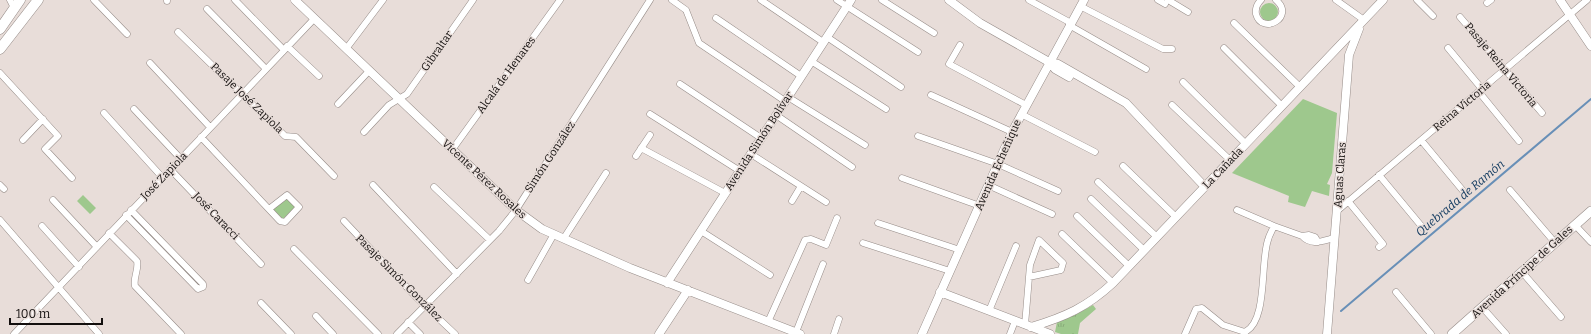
<svg xmlns="http://www.w3.org/2000/svg" width="1591" height="334" viewBox="0 0 1591 334" font-family="Bitter,serif">
<defs>
<pattern id="park-tufts" width="24" height="20" patternUnits="userSpaceOnUse"><rect width="24" height="20" fill="#9ec88d"/><path d="M3 7l-1-3M5 7V3M7 7l1-3M15 17l-1-3M17 17v-4M19 17l1-3" fill="none" stroke="#87ab78"/></pattern>
</defs>
<rect width="100%" height="100%" fill="#e8ddd9"/>
<path fill="#9ec88d" d="M1260 12a9 9 0 1 1 18 0a9 9 0 1 1-18 0Z
M1303,99L1337,113L1332,173L1327,184L1330,185L1329,196L1312,191L1305,207L1288,202L1289,196L1232,173Z
M83,195L96,208L90,214L77,201Z
M286,197L295,207L283,219L273,210Z"/>
<path fill="url(#park-tufts)" d="M1093,305L1096,309L1080,323L1078,334H1061L1055,332L1057,322L1075,315Z"/>
<g fill="none" stroke-linecap="round" stroke-linejoin="round">
<path stroke="#688fb7" stroke-width="2" d="M1341,311L1591,99"/>
<g stroke="#968c88" stroke-width="7">
<path id="minor" d="M10,0L14,8
M94,0L127,34
M167,0V1
M235,0L284,50
M672,0L686,10L699,43L785,101
M761,0L823,42
M837,0L918,52
M882,0L934,33
M1029,0L1071,23
M1158,0L1165,4
M1168,0L1188,12
M1261,0C1257,4 1255,8 1256,14C1262,36 1296,17 1276,0
M1336,0L1364,20
M1417,0L1433,16
M1487,3L1491,0
M1080,6L1163,49H1172
M207,9L266,69
M1460,17L1542,113
M716,18L801,76
M1234,23L1300,87
M1069,25L1146,69
M178,32L285,136L296,137L334,176
M827,37L901,87
M960,45L949,64L1026,105
M287,46L319,76
M1224,48L1282,106
M1448,48L1482,89
M346,49L383,0
M811,61L886,109
M150,63L210,127
M0,73L58,136L45,149L72,178
M1183,82L1246,144
M680,84L761,138
M1479,92L1519,141
M931,95L1012,132
M788,97L865,145
M338,104L369,71
M1172,105L1230,160
M134,109L180,158
M104,113L162,177
M650,114L740,171
M1021,114L1095,152
M776,115L852,167
M364,132L389,105L407,94L473,0
M918,136L998,164L1058,191
M201,137L280,221L285,222L299,207L287,195L269,209
M23,140L43,119
M1421,140L1464,192
M641,148L725,193
M452,150L560,0
M751,154L826,202
M636,156L650,135
M1123,166L1176,217
M170,169L261,264
M1379,175L1423,228
M902,178L980,206
M1098,182L1157,237
M0,185L4,189
M373,185L457,274
M988,185L1052,214
M434,187L490,240
M1510,190L1551,238
M1091,199L1144,250
M53,200L97,247
M792,201L801,186
M1348,201L1383,244L1379,247
M1237,210L1274,226
M1337,211L1587,0
M126,215L198,289L203,287V284L131,210
M1077,216L1129,266
M0,220L99,334
M344,221L418,299L455,334
M878,223L960,250
M1575,225L1591,242
M42,226L79,267
M701,231L770,275
M109,233L137,261C139,270 133,277 135,286L181,334
M1062,234L1113,283
M1302,236C1311,246 1322,241 1334,238
M564,238L606,173
M863,243L950,271
M294,249L378,334
M1522,272L1561,317
M528,280L554,234
M1396,292L1431,334
M261,303L291,334
M1482,307L1506,334
M989,311L1016,246
M316,316L333,334
M408,322L420,334
M768,322L805,240L811,239L826,245L837,218
M1025,325L1030,265L1039,240L1063,263L1061,270L1029,277
M796,332L823,264
M14,334L314,19
M397,334L499,231L516,210L650,0
M834,334L839,319
M1010,334L1015,321
M1185,334L1196,309L1202,308L1223,325L1245,332C1268,321 1260,263 1268,240C1269,235 1272,231 1274,226L1302,236L1309,235L1315,237L1318,242"/>
</g>
<g stroke="#968c88" stroke-width="9">
<path id="tertiary" d="M295,0L516,210L542,229L630,268L800,334
M949,0L980,23L1049,62L1058,64L1126,103L1205,187
M1560,0L1591,46
M1049,62L1055,69L1069,77
M667,283L851,0
M940,292L1050,334
M1031,327C1065,317 1087,307 1113,283L1383,0
M659,334L688,290
M922,334L1012,132L1084,0
M1327,334L1349,55L1359,29"/>
</g>
<g stroke="#968c88" stroke-width="10">
<path id="secondary" d="M1452,334L1591,211"/>
</g>
<g stroke="#968c88" stroke-width="11">
<path id="primary" d="M0,29L20,0
M0,49L38,0"/>
</g>
<use href="#minor" stroke="#fff" stroke-width="6"/>
<use href="#tertiary" stroke="#fff" stroke-width="8"/>
<use href="#secondary" stroke="#fff" stroke-width="9"/>
<use href="#primary" stroke="#fff" stroke-width="10"/>
</g>
<g text-anchor="middle" dominant-baseline="central" stroke-width="3" stroke-linejoin="round" paint-order="stroke">
<g font-size="11" fill="#130f0e" stroke="#e8ddd9">
<text transform="translate(437 51) rotate(-55)">Gibraltar</text>
<text transform="translate(1501 65) rotate(50)">Pasaje Reina Victoria</text>
<text transform="translate(506 75) rotate(-54)">Alcalá de Henares</text>
<text transform="translate(247 98) rotate(44)">Pasaje José Zapiola</text>
<text transform="translate(1462 106) rotate(-40)">Reina Victoria</text>
<text transform="translate(759 141) rotate(-57)">Avenida Simón Bolívar</text>
<text transform="translate(550 157) rotate(-57)">Simón González</text>
<text transform="translate(998 165) rotate(-66)">Avenida Echeñique</text>
<text transform="translate(1223 168) rotate(-46)">La Cañada</text>
<text transform="translate(1340 175) rotate(-86)">Aguas Claras</text>
<text transform="translate(164 176) rotate(-46)">José Zapiola</text>
<text transform="translate(484 179) rotate(43)">Vicente Pérez Rosales</text>
<text transform="translate(216 216) rotate(46)">José Caracci</text>
<text transform="translate(1522 272) rotate(-42)">Avenida Príncipe de Gales</text>
<text transform="translate(399 278) rotate(45)">Pasaje Simón González</text>
</g>
<g font-size="12" font-style="italic" fill="#143c61" stroke="#e8ddd9">
<text transform="translate(1460 198) rotate(-40)">Quebrada de Ramón</text>
</g>
</g>
<path d="M10 318v6h92v-6" fill="none" stroke="#130f0e" stroke-width="2"/>
<text x="16" y="318" font-size="12" fill="#130f0e" stroke="#e8ddd9" stroke-width="3" paint-order="stroke">100 m</text>
</svg>
